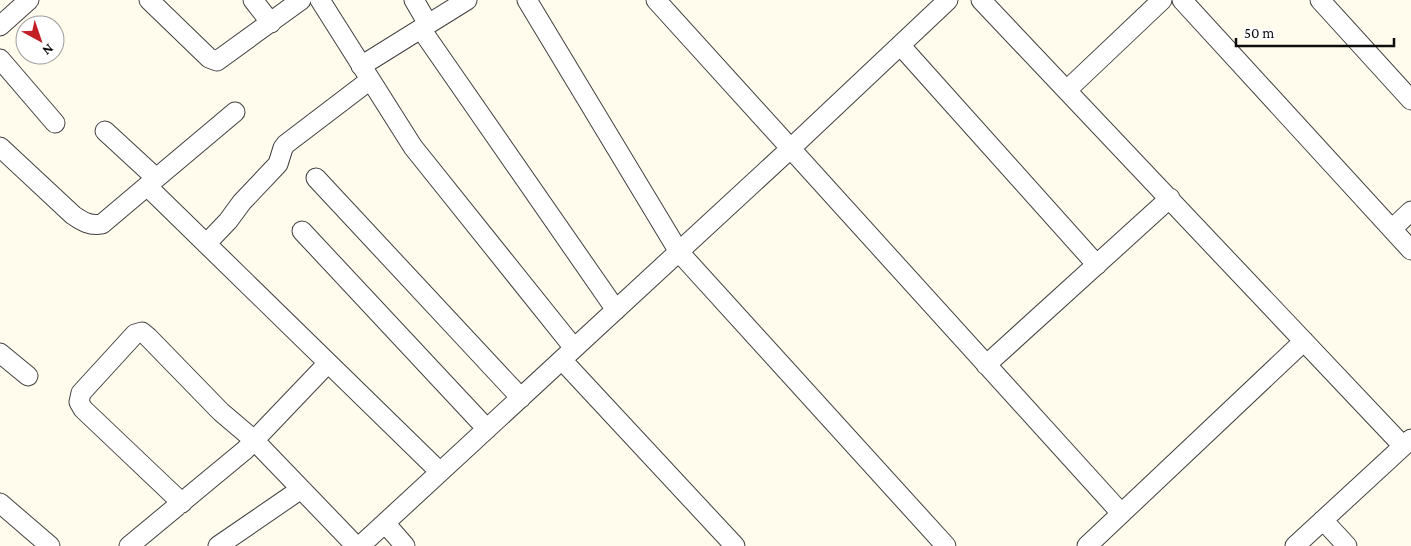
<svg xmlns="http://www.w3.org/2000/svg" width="1411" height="546" viewBox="0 0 1411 546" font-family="'Crimson Pro',serif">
<rect width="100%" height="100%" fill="#fffced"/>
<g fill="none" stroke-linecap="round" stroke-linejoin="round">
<g stroke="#404040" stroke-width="21">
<path id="street" d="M149,0L209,58L217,61L301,0
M253,0L271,23
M320,0L413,147L574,348
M414,0L428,24
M527,0L679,252L946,546
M656,0L1121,513
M981,0L1403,446
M1182,0L1411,250
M1320,0L1411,100
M0,26L29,0
M421,29L616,310
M900,45L1097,265
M0,59L55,123
M361,66L467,0
M1067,90L1162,0
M105,131L156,178
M0,147L73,215C83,222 90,226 102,224L147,186L440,472
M316,178L521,398
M147,186L235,112
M1392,229L1411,211
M302,231L487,429
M206,244L228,221L242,202L278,164L283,148L286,144L370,80
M0,353L28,376
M562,360L735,546
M986,365L1170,198
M0,503L50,546
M182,503L83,409L79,402L81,393L135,334L142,332L148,337L221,412L254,440L356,546
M1323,520L1347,546
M385,523L405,546
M129,546L245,450L328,363
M218,546L301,489
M360,546L790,149L948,0
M1087,546L1304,341
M1295,546L1411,439"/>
</g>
<use href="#street" stroke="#fff" stroke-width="19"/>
</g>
<g transform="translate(40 40) rotate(140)"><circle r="24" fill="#ffffff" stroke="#9e9e9e"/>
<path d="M0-4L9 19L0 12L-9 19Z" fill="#c22024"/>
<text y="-8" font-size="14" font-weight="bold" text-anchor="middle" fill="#0d0d0d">N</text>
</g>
<path d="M1236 38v8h158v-8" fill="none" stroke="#0d0d0d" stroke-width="2.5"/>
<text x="1244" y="38" font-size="15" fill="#0d0d0d" stroke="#ffffff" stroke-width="4" paint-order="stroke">50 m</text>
</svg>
